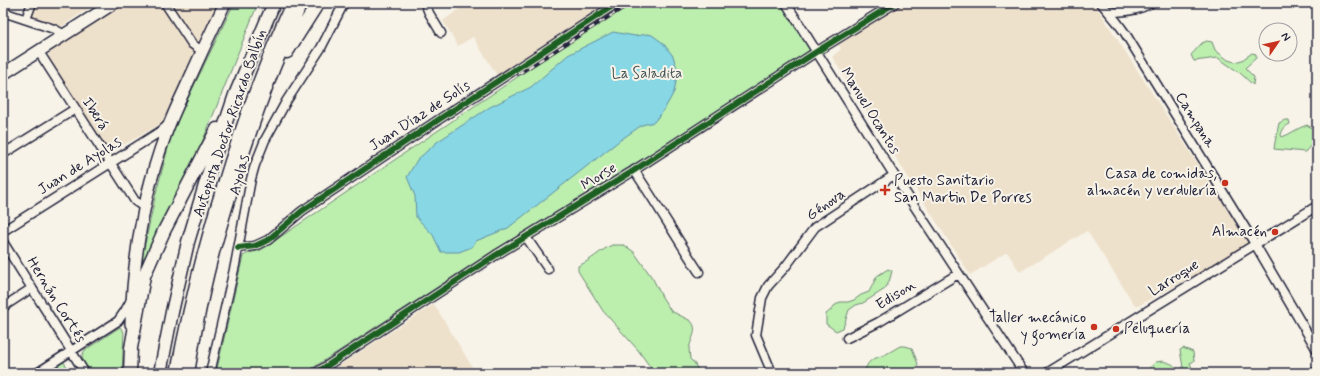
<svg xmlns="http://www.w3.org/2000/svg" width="1320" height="376" viewBox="0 0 1320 376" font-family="Mynerve,sans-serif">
<rect width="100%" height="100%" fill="#f7f3e8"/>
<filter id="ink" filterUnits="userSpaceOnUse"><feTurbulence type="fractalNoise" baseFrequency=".025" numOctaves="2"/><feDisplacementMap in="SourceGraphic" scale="8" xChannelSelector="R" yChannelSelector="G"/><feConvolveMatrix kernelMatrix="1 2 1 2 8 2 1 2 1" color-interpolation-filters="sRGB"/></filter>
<g filter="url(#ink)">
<path fill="#eee1cc" d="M35,3H97L61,27L30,17Z
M125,3H218L197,45L163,123L112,151L105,150L48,57L51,50Z
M455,3H608L498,77L473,37L458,46L443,21L459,9Z
M904,3H1094L1250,245L1136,307L1087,231L1020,272L1007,252L970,275L832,57L841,49L838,44Z
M434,304L476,373H327Z"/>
<path fill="#bceeae" stroke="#6f8874" d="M234,3H258L200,148L140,267L156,193L173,129Z
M627,3H786L816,52L493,251L305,373H216L243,256C249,252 255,252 261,250Z
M1207,41L1212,42L1215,50L1228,60L1235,62L1242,60L1252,53L1256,54V58L1245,68L1254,77L1253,85L1240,73L1218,58L1194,61L1191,55L1202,43Z
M1285,120H1289L1290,124C1285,126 1282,130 1281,135L1282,137C1291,134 1297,128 1307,125L1312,128L1317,127V138L1305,152L1274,149L1275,142L1279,123Z
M612,245H624L634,252L653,279L662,297L671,311L691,321C699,330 691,338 689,349C689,352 690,356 690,359L694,363L700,373H656L653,371L638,350L603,311L578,271V266C592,260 599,251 612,245Z
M888,269L892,271L889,282L885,289L863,303L856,305L849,310L843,328L836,331L826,324V314L830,311L834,306L840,302H848L854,300L861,295L869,292L877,276Z
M120,327L124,332L122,373H90L83,362L82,355L85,350Z
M900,346H905L912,348L918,364L914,373H864C869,356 875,360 888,353C892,351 896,348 900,346Z
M1183,348L1193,352L1194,361L1190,363L1192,368L1189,373H1184L1180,350Z
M63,361L71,373H44Z
M1163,361C1169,363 1176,364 1177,371L1175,373H1144L1156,362Z"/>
<path fill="#88d7e5" stroke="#5f8fa1" d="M613,32L635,36L647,34L652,35L663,43L673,56L678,71L674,92L664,110L654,122L642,125L619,141L508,228L476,241L472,247L459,252H441L433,235L416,217L415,196L407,177L417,160L437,142L490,107L531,87L568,55Z"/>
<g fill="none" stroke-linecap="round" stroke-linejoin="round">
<g stroke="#22223b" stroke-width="11">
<path id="minor" d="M165,3L192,44L202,51
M425,3L429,13L441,33
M786,3L894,175L1024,373
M1101,3L1117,22L1125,33L1255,244L1317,350
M1108,11C1124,13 1137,11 1151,3
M3,12L54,29L65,35
M26,19L32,3
M39,52L135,201L145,208
M3,154L75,109
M634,170C657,204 677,239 699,272
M3,231L161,131L169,124
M526,237L548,269
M3,242L85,373
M238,248L255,246L268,240L302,211L438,120L617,3
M3,307L32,288
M847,338L879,322L958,274
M37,373L118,321L125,311L131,300
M210,373L235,265L251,179L255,165L265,140L287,100L321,48L344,3
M316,373L496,255L630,173L816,52L895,3
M772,373L756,335L762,298L768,286L786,266L815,227L894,175
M1047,373L1317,206
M1314,373L1317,371"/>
</g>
<g stroke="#22223b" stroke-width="14">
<path id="major" d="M3,74L114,3
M131,324C133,260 143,196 165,136C170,121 177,106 184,91C197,62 211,32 225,3"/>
</g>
<g stroke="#22223b" stroke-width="15">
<path id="highway" d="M287,52L318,3
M130,373L131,348L144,276L164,231L217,129
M160,373L172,312L188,242L208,175L235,95L274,3
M177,373C201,245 239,122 292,3
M188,373C195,330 203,287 215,245C232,185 251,125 274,67C283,46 292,24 301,3"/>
</g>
<use href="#minor" stroke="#f7f3e8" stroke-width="8"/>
<use href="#major" stroke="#f7f3e8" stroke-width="11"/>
<use href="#highway" stroke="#f7f3e8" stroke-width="12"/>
<g stroke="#22223b" stroke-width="3.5">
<path id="rail" d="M518,74L631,3"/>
</g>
<use href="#rail" stroke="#f7f3e8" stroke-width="2" stroke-dasharray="6" stroke-linecap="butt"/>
<g stroke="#f7f3e8" stroke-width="8">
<path id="cycleway" d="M238,248L255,246L268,240L302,211L438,120L617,3
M316,373L496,255L630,173L816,52L895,3"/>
</g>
<use href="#cycleway" stroke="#1b5e20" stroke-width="6"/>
</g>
</g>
<g fill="#c8321e" stroke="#f7f3e8" stroke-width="1.5">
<circle cx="1225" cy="183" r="4"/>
<path d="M883 184h4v4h4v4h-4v4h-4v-4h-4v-4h4z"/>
<circle cx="1275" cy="232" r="4"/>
<circle cx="1094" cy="327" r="4"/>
<circle cx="1116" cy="329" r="4"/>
</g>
<g text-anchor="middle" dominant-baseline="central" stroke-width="4" stroke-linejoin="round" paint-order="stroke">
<g font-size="15" fill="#485558" stroke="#f7f3e8">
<text x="647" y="74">La Saladita</text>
</g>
<g font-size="15" fill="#22223b" stroke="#f7f3e8">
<text transform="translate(870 111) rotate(58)">Manuel Ocantos</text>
<text transform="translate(95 114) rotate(57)">Iberá</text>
<text transform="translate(420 116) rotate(-33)">Juan Díaz de Solís</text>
<text transform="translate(1195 120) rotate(58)">Campana</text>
<text transform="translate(230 123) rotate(-71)">Autopista Doctor Ricardo Balbín</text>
<text transform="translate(80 166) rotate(-32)">Juan de Ayolas</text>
<text transform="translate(240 175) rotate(-75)">Ayolas</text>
<text transform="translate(599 177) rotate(-32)">Morse</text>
<text transform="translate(826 205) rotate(-35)">Génova</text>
<text transform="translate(1174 278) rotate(-32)">Larroque</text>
<text transform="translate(896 295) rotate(-32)">Edison</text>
<text transform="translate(56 300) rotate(58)">Hernán Cortés</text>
</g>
<g font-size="15" fill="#22223b" stroke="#f7f3e8" text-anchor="end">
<text x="1217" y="174">Casa de comidas,<tspan x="1217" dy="17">almacén y verdulería</tspan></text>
<text x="894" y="181" text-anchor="start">Puesto Sanitario<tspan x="894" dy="17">San Martin De Porres</tspan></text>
<text x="1267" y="232">Almacén</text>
<text x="1086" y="318">Taller mecánico<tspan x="1086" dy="17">y gomería</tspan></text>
<text x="1124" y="329" text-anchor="start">Peluquería</text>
</g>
</g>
<rect width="1320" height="376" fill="none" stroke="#f7f3e8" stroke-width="16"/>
<rect x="8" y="8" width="1304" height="360" fill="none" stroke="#22223b" stroke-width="1.5" filter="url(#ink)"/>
<g transform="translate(1278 42) rotate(56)"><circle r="19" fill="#f7f3e8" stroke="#a29fa3"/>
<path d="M0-3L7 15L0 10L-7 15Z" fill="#c8321e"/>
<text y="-6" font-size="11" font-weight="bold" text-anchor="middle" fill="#22223b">N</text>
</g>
</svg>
